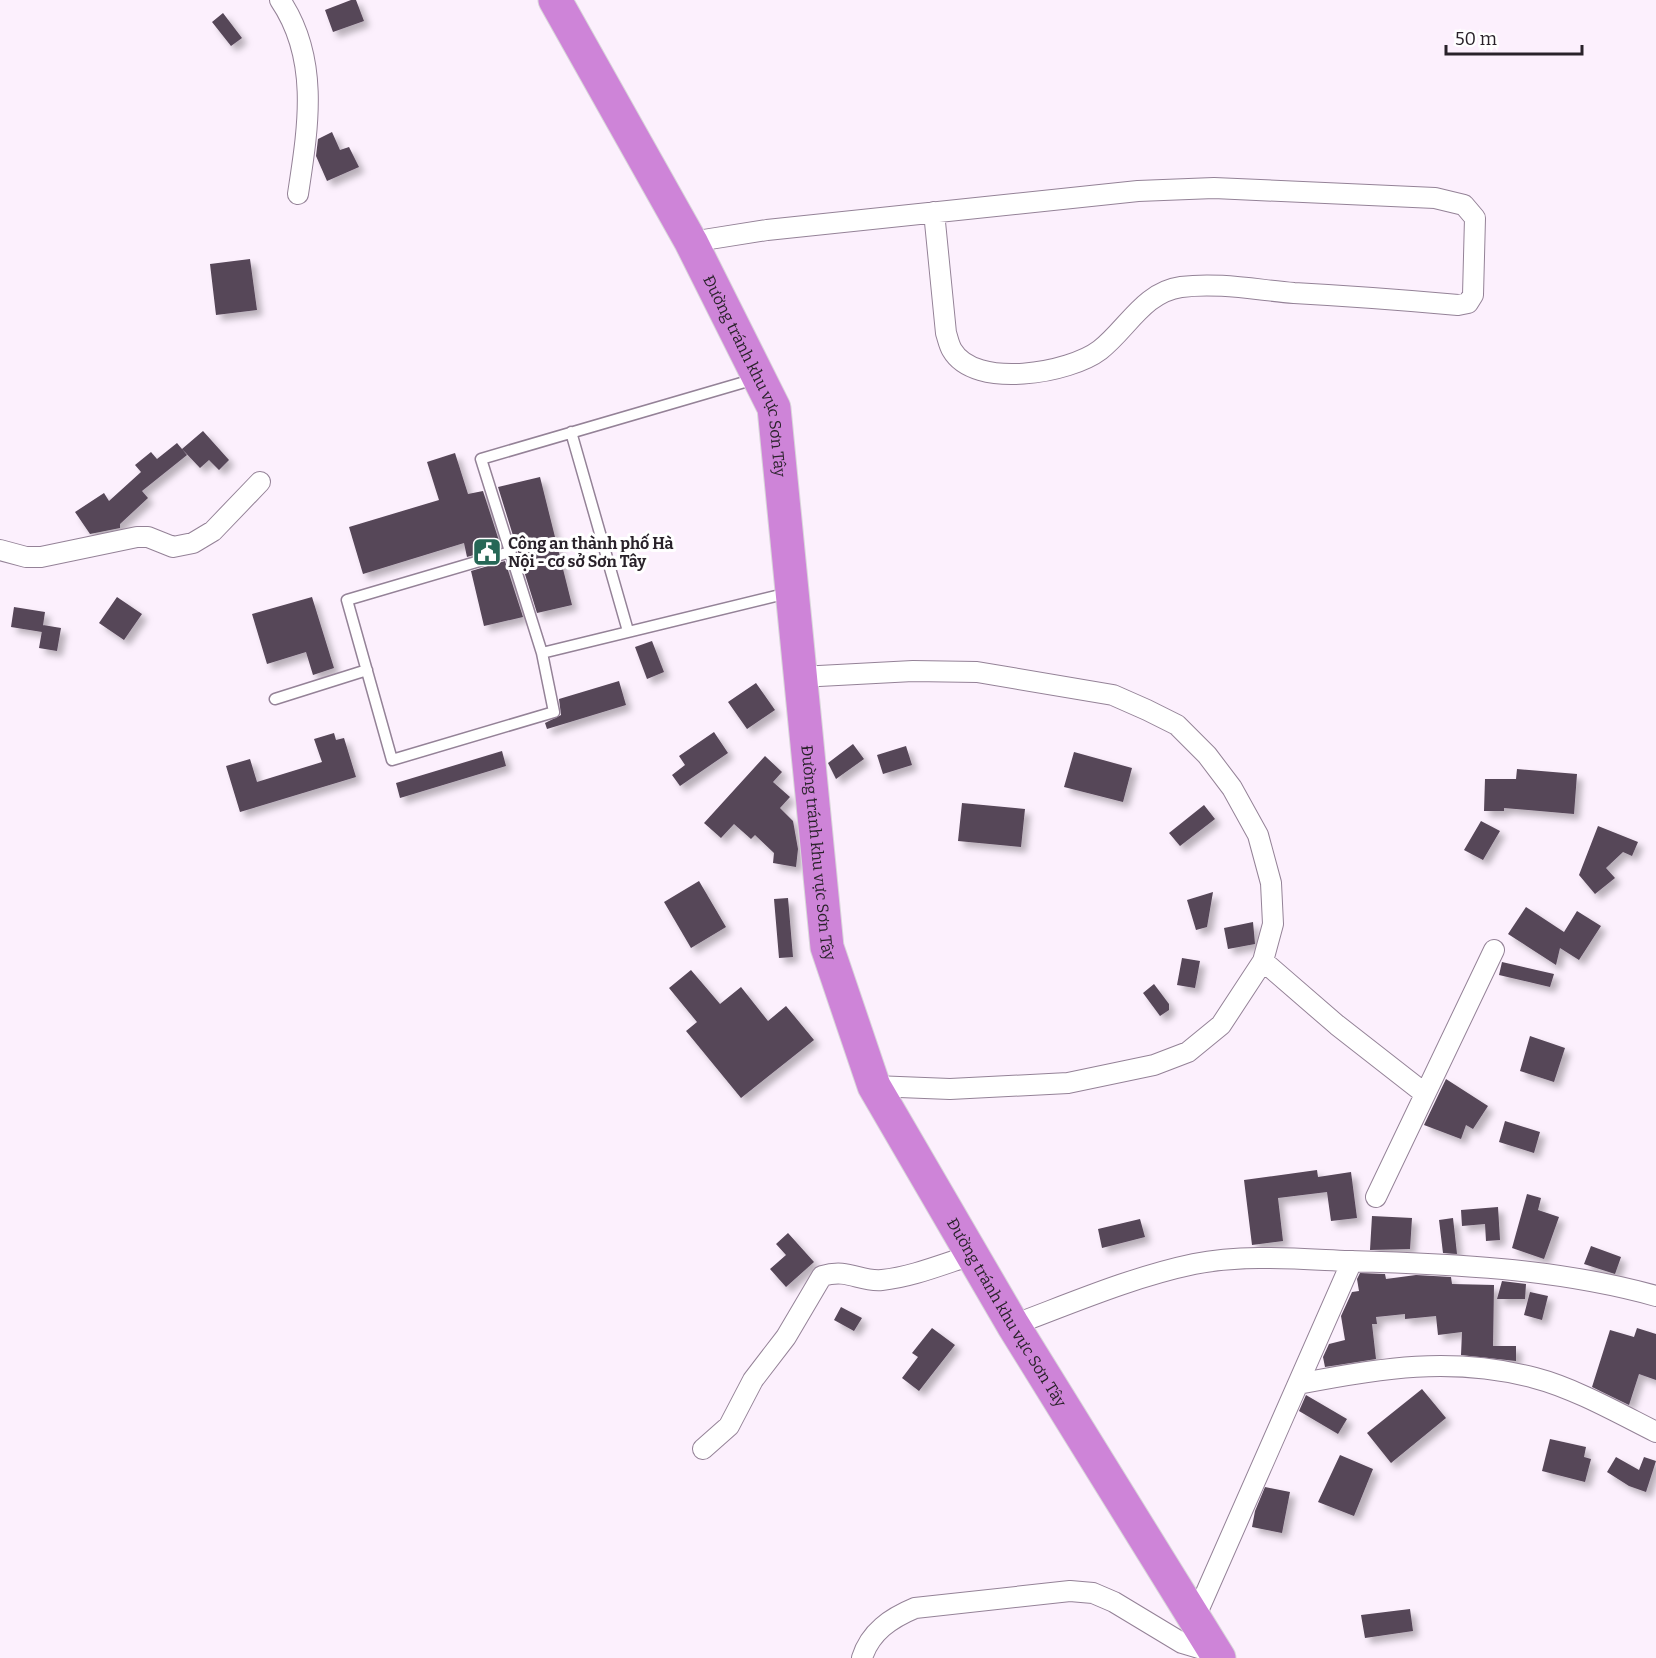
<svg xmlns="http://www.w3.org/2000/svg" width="1656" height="1658" viewBox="0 0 1656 1658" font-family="Bitter,serif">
<defs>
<filter id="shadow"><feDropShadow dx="5.5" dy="5.5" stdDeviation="3" flood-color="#0004"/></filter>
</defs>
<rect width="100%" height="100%" fill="#fcf0fd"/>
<path fill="#564658" filter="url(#shadow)" d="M351,0H356L364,21L333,32L325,10Z
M223,13L242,38L231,46L212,22Z
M332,132L340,150L349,147L359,167L327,181L316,156L318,139Z
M250,259L257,310L216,315L210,264Z
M203,431L229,460L219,470L209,460L200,468L182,449Z
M177,443L187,455L142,491L148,498L120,524V528L90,534L75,512L104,493L109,501L141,472L135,465L151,452L157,459Z
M455,453L468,494L483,491L501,547L467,557L464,543L363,574L349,527L439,500L427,462Z
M540,477L572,605L537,613L498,487Z
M505,561L523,617L484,626L471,571Z
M117,597L142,614L124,640L99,623Z
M312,597L334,668L313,675L306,652L267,664L252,614Z
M14,607L45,612L42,632L11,627Z
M43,625L61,628L57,651L39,648Z
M652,641L664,672L647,679L635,647Z
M619,681L626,705L547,729L545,723L561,715L559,699Z
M756,683L775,710L747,729L728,702Z
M714,732L728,753L680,786L672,775L685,765L679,756Z
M334,733L336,740L344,738L356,777L240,812L226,766L250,759L257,782L322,762L314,739Z
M853,744L864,759L836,779L828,763Z
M906,746L912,765L883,774L877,755Z
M502,751L506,766L400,798L396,783Z
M1074,752L1132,768L1123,802L1064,787Z
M765,756L782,772L773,782L790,797L780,808L793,821L798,849L796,867L773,863L774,853L755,835L751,839L734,824L721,838L704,823Z
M1517,769L1577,774L1574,814L1504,808V811H1484L1485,779H1516Z
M962,803L1025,809L1021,847L958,841Z
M1204,805L1215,819L1180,846L1169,833Z
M1481,821L1500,831L1483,860L1464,850Z
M1598,826L1638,842L1632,856L1623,852L1606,868L1615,878L1595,894L1579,875Z
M699,881L726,927L691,948L664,902Z
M1213,892L1207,927L1196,930L1187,900Z
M788,898L793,957L779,958L774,899Z
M1526,907L1564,932L1577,911L1601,926L1579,960L1560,948L1556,965L1508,934Z
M1253,922L1255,944L1228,949L1224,928Z
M1182,958L1200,961L1195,988L1177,985Z
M1502,962L1554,974L1550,987L1499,975Z
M691,970L720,1004L741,987L768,1021L786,1006L814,1040L741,1098L686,1031L697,1022L669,988Z
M1154,984L1169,1004V1010L1160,1016L1143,993Z
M1530,1036L1565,1048L1554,1082L1520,1071Z
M1446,1079L1488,1106L1473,1129L1466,1125L1461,1139L1424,1125Z
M1505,1121L1540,1132L1534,1153L1499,1142Z
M1317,1170L1318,1177L1351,1172L1357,1218L1331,1221L1327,1192L1278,1198L1283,1241L1252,1245L1244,1180Z
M1527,1194L1541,1198L1538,1210L1559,1217L1544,1259L1512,1248Z
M1498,1207L1500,1240L1486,1241L1485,1224L1462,1226L1461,1210Z
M1372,1216L1412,1218L1410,1249L1370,1250Z
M1453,1218L1457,1254L1443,1253L1439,1220Z
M1140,1219L1145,1237L1102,1248L1098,1229Z
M788,1233L814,1262L786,1287L770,1269L786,1255L776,1244Z
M1591,1246L1621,1257L1615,1274L1584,1264Z
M1360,1273L1385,1274L1386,1279L1416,1275L1451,1277L1452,1284L1494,1285L1493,1346H1516V1361L1461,1355L1462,1332L1438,1335L1436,1316L1405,1319V1314L1376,1317L1377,1324H1372L1376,1359L1325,1367L1323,1357L1329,1344L1345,1340L1341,1316L1352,1292L1359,1291L1357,1279Z
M1502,1281L1526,1284L1525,1299H1497Z
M1530,1292L1548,1296L1542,1320L1524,1315Z
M841,1307L862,1318L854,1331L834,1320Z
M932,1328L955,1345L919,1391L902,1378L918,1357L912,1353Z
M1637,1328L1656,1334V1380L1639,1374L1629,1405L1592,1387L1610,1330L1634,1337Z
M1422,1389L1446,1418L1391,1463L1367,1433Z
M1306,1395L1347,1419L1338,1434L1299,1411Z
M1550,1439L1586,1447L1584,1457L1591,1459L1585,1482L1542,1471Z
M1340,1455L1373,1469L1354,1516L1318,1502Z
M1616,1457L1639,1470L1644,1457L1656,1461L1646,1492L1629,1486L1607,1472Z
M1265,1487L1290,1492L1282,1533L1252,1527L1255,1511Z
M1410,1609L1413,1631L1365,1638L1361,1615Z"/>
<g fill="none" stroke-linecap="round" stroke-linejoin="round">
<g stroke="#948297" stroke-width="13">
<path id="service" d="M571,432L628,631
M510,552L347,600L392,760L554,712L542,653L481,459L755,379
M542,653L788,593
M275,699L367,670"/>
</g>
<g stroke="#948297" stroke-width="22">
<path id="minor" d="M280,0C320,59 308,128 298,194
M691,242L767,230L1138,191L1214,188L1435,198L1464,205L1475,218L1473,295L1468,303L1458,305C1403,300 1349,296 1294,293C1257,290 1218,282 1181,287C1144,292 1127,329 1100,350C1070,373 975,390 952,350C949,345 948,339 946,333L934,212
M0,550L26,557H41L137,537H148L173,547L193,543L213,531L260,482
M800,677L913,671L977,672L1113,695L1147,710L1177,725L1207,755L1232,788L1258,835L1271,883L1273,924L1263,961L1221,1025L1188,1052L1154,1065L1068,1083L950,1089L874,1086
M1263,961L1337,1025L1424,1093
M1376,1197L1494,950
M1013,1325C1072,1303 1132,1277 1194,1264C1243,1254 1299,1259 1349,1261C1452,1264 1555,1268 1656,1296
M1298,1384C1380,1368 1452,1356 1535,1378C1574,1388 1620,1414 1656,1432
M703,1449L729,1426L753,1380L786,1337L822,1276C849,1268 859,1282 882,1280C912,1277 943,1264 972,1255
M1194,1620L1352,1261
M862,1658C870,1632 891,1618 915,1608L1070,1591L1093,1593L1114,1602L1182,1643L1216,1653"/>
</g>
<g stroke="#d8d7d9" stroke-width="35">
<g id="trunk">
<path id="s1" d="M555,0L691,242L774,408L827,947L874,1086L1013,1325L1219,1658"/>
</g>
</g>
<use href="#service" stroke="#fff" stroke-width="10"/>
<use href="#minor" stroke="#fff" stroke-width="20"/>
<use href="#trunk" stroke="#ce84d8" stroke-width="33"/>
</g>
<defs>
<g id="civic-square" transform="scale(1.5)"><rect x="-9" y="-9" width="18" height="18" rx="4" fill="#266756" stroke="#fff"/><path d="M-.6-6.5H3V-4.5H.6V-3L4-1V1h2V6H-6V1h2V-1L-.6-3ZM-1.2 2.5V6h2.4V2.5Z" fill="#fff"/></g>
</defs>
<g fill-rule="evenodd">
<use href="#civic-square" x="487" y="552"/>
</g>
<g text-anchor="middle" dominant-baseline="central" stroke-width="6" stroke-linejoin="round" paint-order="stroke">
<g font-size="16" fill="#29222a" stroke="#fff">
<text stroke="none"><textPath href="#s1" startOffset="424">Đường tránh khu vực Sơn Tây</textPath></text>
<text stroke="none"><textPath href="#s1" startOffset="910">Đường tránh khu vực Sơn Tây</textPath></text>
<text stroke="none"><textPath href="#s1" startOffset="1414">Đường tránh khu vực Sơn Tây</textPath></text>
</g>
<g font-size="16" font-weight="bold" fill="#29222a" stroke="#fff" text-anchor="start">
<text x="508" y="543">Công an thành phố Hà<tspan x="508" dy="18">Nội - cơ sở Sơn Tây</tspan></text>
</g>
</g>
<path d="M1446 45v9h136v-9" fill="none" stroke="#29222a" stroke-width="3"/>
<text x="1455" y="45" font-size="18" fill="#29222a" stroke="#ffffff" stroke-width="4.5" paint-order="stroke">50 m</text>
</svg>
